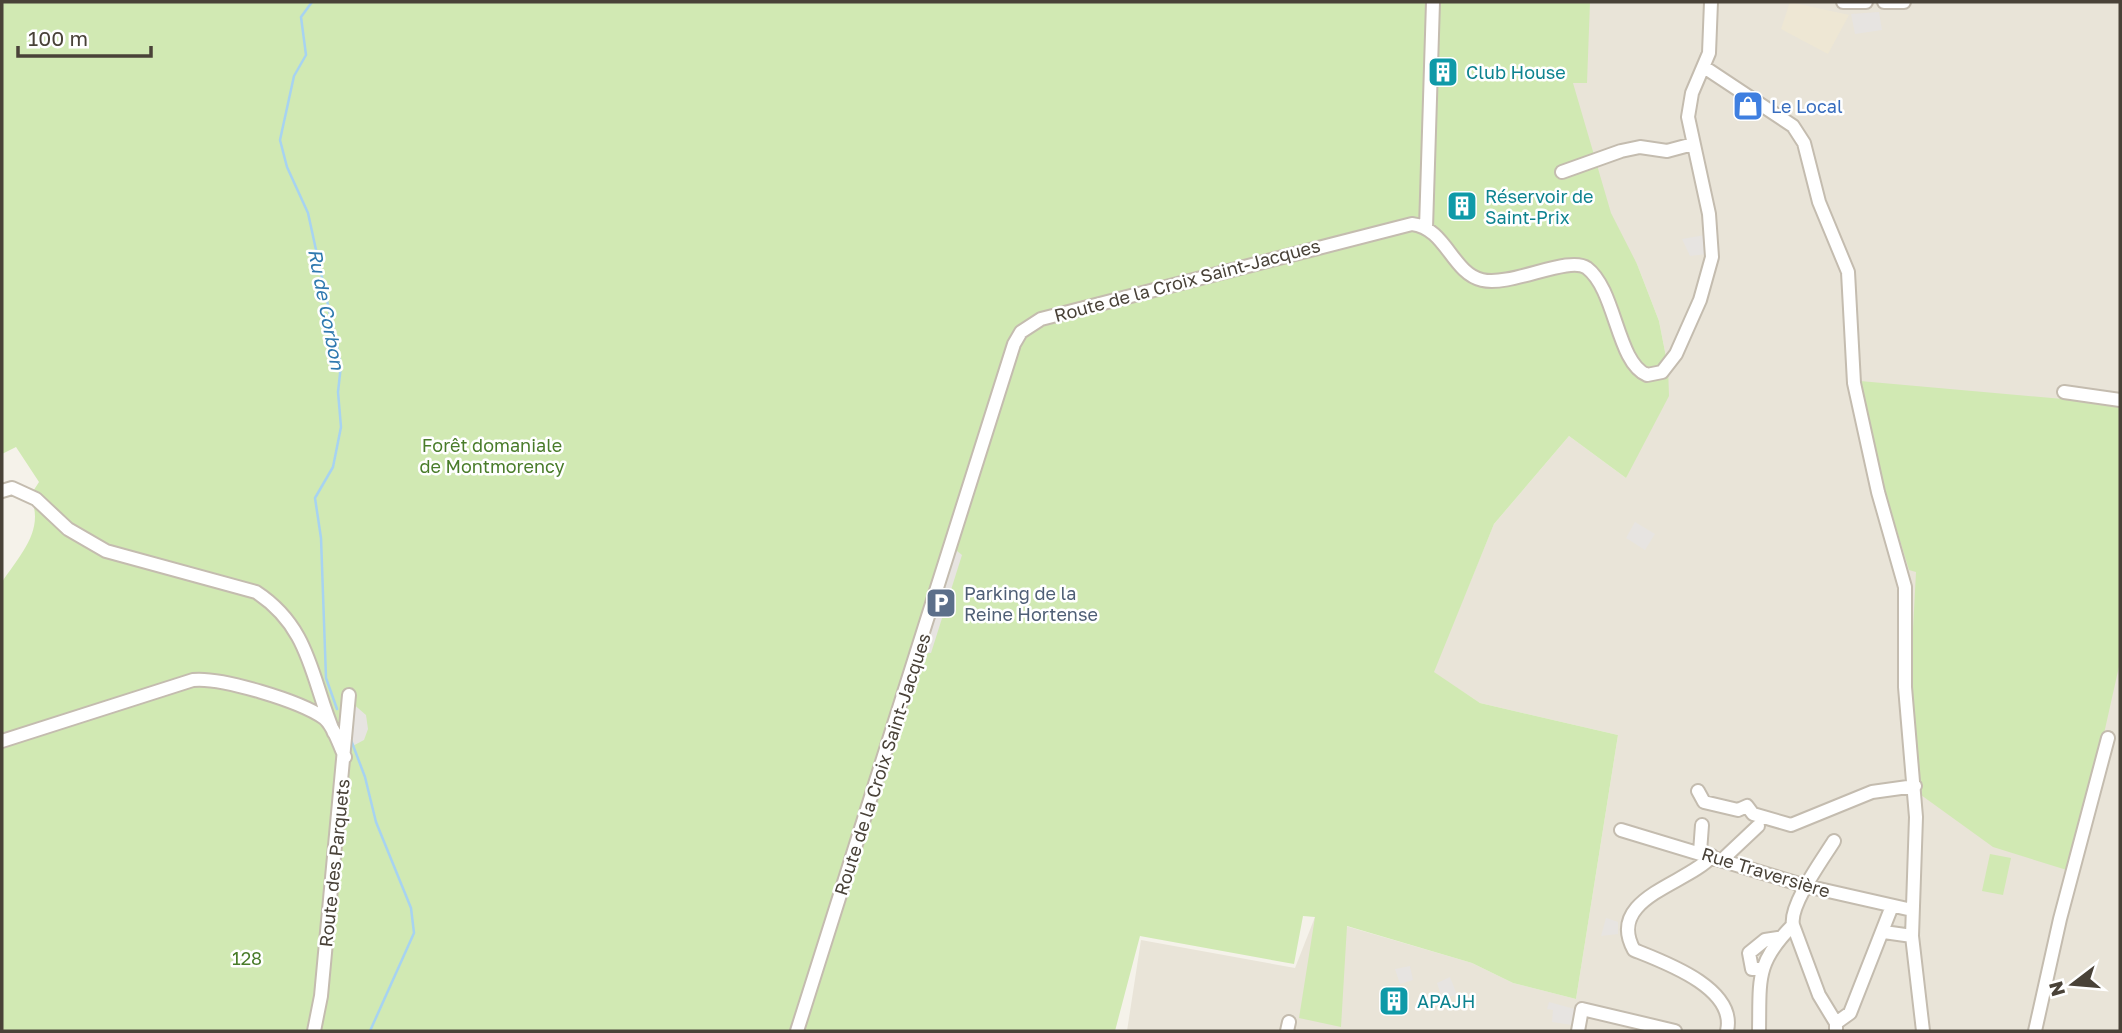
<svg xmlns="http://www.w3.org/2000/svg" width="2122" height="1033" viewBox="0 0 2122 1033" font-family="'Golos Text',sans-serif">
<rect width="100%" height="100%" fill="#f5f2ea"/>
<path fill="#e9e4d8" d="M1543,2H2120V1031H1127L1141,940L1295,968L1315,917L1472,963L1513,983L1576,999L1618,735L1480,703L1433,672L1494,524L1569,436L1626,478L1668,367L1659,321L1637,264L1575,170Z"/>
<path fill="#eee7d4" d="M1790,2L1849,15L1828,54L1781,29Z"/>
<path fill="#d1e9b3" d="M2,2H1590L1587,83H1573L1611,213L1637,264L1659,321L1668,367L1669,396L1626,478L1569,436L1494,524L1434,672L1480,703L1618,735L1576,999L1513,983L1472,963L1347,926L1341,1027L1299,1018L1315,917L1303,916L1294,964L1140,936L1115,1031H2V582C20,555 46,529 30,496L39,482L16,447L2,454Z
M1860,381L2120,404V662L2084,823L2070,871L1993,847L1921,795L1910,686L1916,572L1909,570L1879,472Z
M1990,854L2011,858L2003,895L1982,891Z"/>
<path fill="#e7e4e1" d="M1879,12L1882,30L1855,34L1851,14Z
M1705,235L1707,254L1690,256L1682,239Z
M1635,522L1655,534L1645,550L1626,538Z
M952,547L962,555L931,653L920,652Z
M351,702L366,715L368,729L364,740L347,749Z
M1606,918L1618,922V934L1601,936Z
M1410,966L1413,980L1400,984L1395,969Z
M1450,977L1457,995L1442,998L1437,983Z
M1549,1002L1582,1011L1579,1026L1552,1022L1553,1010L1547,1009Z"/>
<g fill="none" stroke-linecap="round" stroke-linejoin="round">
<path stroke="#a7d3f1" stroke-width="2.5" d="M312,2L301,17L306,55L294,76L280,140L287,167L308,213L341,365L338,392L341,427L333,467L315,498L321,538L326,678L337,709
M351,740L365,777L376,822L411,908L414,933L370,1031"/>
<g stroke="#c4bcaf" stroke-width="16">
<path id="minor" d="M1843,2H1866
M1884,2H1904
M1704,67L1793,126L1804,143L1819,202L1848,272L1854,383L1878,492L1905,587V687L1916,817L1912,936L1923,1031
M1562,172L1621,151L1640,147L1667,151L1693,144
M1426,228L1433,2
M2064,392L2120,400
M2,491L12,488L36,499L68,529L106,551L256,592C311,628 311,679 334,733
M2,741L193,680C221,677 300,701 324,718C334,726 339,745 345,757
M1698,791L1704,802L1738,810L1747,806L1753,814L1791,825L1872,792L1915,786
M1621,830L1806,886L1912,910
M1700,852L1702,825
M1712,856C1688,884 1605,898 1634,950C1664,962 1737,988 1727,1031
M1724,858L1758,826
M1793,925L1819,995L1836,1023V1031
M1884,932L1912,936
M1761,969H1752L1749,953L1765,940L1778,938
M1836,1023L1850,1013L1892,906
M314,1031L321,996L349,695
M797,1031L1014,344L1021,332L1041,319L1412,224C1446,228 1452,273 1482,280C1511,287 1569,255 1587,268C1616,290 1617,363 1647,375L1662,372L1676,354L1700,300L1712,257L1709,214L1688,117L1692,93L1709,53L1711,2
M1287,1031L1289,1022
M1578,1031L1582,1009L1675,1031
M1759,1031C1760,980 1755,963 1793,925C1789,905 1823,859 1834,841
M2035,1031L2060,919L2108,738"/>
</g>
<use href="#minor" stroke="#fff" stroke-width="12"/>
</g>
<defs>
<g id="building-square" transform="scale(1.575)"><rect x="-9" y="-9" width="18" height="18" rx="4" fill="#0f9aa8" stroke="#fff"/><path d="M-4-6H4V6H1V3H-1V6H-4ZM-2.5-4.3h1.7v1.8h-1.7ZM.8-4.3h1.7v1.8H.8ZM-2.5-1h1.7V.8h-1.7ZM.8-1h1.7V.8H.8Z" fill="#fff"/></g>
<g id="shop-square" transform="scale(1.575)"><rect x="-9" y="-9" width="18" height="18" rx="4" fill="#3f7fe0" stroke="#fff"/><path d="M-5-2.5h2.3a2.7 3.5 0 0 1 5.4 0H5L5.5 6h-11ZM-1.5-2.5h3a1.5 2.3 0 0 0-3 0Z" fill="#fff"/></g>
<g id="parking-square" transform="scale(1.575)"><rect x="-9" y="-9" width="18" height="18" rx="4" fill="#5c6f8a" stroke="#fff"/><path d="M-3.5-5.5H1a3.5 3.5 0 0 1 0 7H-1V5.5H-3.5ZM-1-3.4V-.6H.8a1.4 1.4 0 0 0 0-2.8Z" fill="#fff"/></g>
</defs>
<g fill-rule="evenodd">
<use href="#building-square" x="1443" y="72"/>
<use href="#shop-square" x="1748" y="106"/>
<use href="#building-square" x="1462" y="206"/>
<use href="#parking-square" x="941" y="603"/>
<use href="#building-square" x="1394" y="1001"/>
</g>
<g text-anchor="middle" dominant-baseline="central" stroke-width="5" stroke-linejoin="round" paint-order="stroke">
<g font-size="18" fill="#0d838f" stroke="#fff" text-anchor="start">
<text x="1466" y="72">Club House</text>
<text x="1485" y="196">Réservoir de<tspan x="1485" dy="21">Saint-Prix</tspan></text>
<text x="1417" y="1001">APAJH</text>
</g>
<g font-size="18" fill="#366cbe" stroke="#fff" text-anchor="start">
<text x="1771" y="106">Le Local</text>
</g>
<g font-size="18" fill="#494238" stroke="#fff">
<text transform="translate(1187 280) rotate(-15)">Route de la Croix Saint-Jacques</text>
<text transform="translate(882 764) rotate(-72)">Route de la Croix Saint-Jacques</text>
<text transform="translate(334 863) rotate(-84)">Route des Parquets</text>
<text transform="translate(1766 872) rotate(17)">Rue Traversière</text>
</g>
<g font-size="18" fill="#497c2a" stroke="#fff">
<text x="492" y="445">Forêt domaniale<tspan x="492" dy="21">de Montmorency</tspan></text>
<text x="247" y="958">128</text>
</g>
<g font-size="18" fill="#4e5e75" stroke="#fff" text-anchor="start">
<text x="964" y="593">Parking de la<tspan x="964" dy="21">Reine Hortense</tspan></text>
</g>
<g font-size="19" font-style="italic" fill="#2e79af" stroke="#fff">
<text transform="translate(327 309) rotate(79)">Ru de Corbon</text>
</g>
</g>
<rect width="2122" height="1033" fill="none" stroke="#494238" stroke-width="7"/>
<g transform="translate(2073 984) rotate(254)" stroke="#ffffff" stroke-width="5" paint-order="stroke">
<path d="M0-5L12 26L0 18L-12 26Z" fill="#494238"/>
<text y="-10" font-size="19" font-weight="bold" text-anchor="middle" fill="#494238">N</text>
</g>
<path d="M18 46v10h133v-10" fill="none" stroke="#494238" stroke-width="3.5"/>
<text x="28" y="46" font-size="21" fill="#494238" stroke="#ffffff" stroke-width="5" paint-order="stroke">100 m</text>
</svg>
